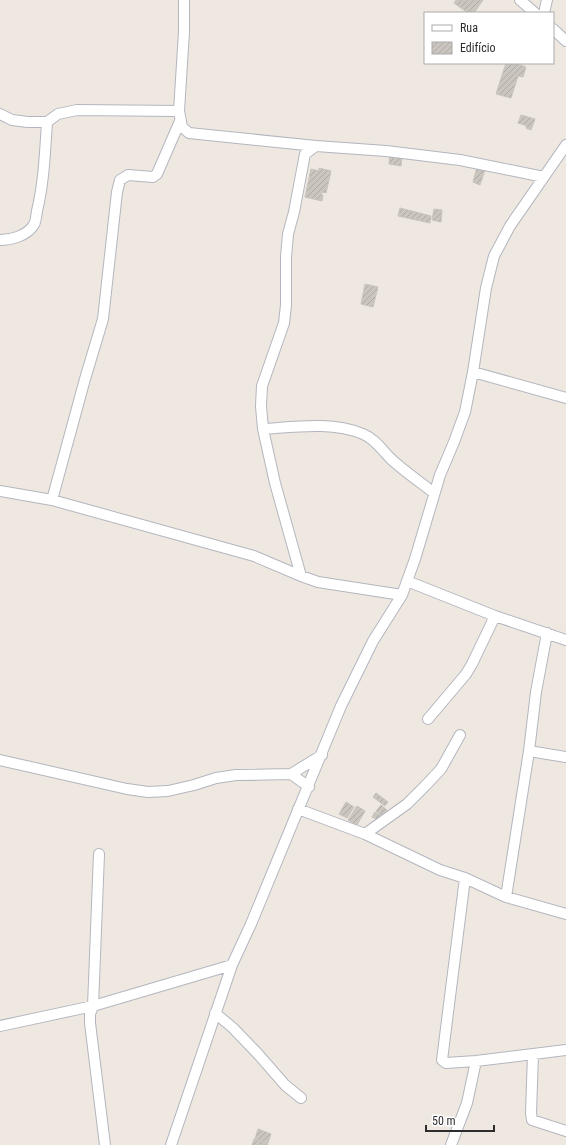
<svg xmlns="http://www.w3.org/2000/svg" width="566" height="1145" viewBox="0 0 566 1145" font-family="'Roboto Condensed',sans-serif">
<defs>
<pattern id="building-hatch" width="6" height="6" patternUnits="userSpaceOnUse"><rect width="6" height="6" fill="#cac6bf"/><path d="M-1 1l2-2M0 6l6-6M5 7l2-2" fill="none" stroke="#aeaaa4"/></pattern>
</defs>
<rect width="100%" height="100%" fill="#eee8e1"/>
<path fill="url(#building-hatch)" stroke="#c9c4ba" d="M456,0H483L474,13H468L454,3Z
M506,63H515L526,67L523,77L518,76L511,98L496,94Z
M521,115L535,119L531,130L526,128L527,126L518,123Z
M390,155L402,157L401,166L389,164Z
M477,167L485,170L480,185L473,182Z
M319,168L331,171L326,193L322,192L321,195H323L322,201L305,197L311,169L319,171Z
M400,208L431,216L430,223L398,216Z
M434,209L442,210L441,222L432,220Z
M365,284L378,287L373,307L361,304Z
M376,793L388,802L385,806L373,797Z
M346,802L354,807L347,818L339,814Z
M381,805L387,810L382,816L376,811Z
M357,806L365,811L357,825L348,820Z
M375,812L381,816L378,820L372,817Z
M258,1129L271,1134L268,1143L255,1139Z
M254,1139L268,1144V1145H252Z"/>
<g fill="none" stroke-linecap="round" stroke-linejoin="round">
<g stroke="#b4b6bf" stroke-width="12">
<path id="street" d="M184,0V32L179,111L182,127L189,133L316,146L386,151L460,160L544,177
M520,0L535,13
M544,13L547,0
M553,29L566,41
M0,114L12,120L28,122H47L58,114L77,110L179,111
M0,240C11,240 26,236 33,226C36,223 36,216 37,211C44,182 45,152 47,122
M473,372L566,398
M263,429C294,427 333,421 363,434C375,439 382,450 391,459C404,471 420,482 434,493
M0,491L52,500L254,556L301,576L318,582L402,595
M52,500L85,379L103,319L117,192L120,180L128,175L153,177L157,174L180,121
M301,576L275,483L263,429L261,406L262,386L284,323L286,305V257L288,234L294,212L305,154L316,146
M407,581L495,616L566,640
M428,719L466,674L472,664L495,616
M529,751L566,757
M0,760L127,789L148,792L168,791L194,785L216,778L236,775L291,774L322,755
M291,774L309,787
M298,809L365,834L440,870L465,878L506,897L566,914
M365,834L407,804L425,786L441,769L460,735
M99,854L93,1006L90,1014V1023L105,1145
M465,878L442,1060L446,1063L476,1061L566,1050
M506,897L529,751L536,692L547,633
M215,1013L233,1028L258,1054L285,1085L301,1098
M0,1026L93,1006L232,965
M533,1054L531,1113L532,1120L566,1131
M171,1145L232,965L251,924L341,706L373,641L402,595L415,559L440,475L454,442L465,412L473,372L486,288L494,256L510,226L566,145
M451,1145L467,1103L476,1061"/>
</g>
<use href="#street" stroke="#fff" stroke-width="10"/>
</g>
<rect x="424" y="12" width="130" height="52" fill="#ffffff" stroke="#ababab"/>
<rect x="432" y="25" width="20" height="6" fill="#ffffff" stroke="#ababab"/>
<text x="460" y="32" font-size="12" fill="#2d2d2d">Rua</text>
<rect x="432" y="42" width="20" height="12" fill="url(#building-hatch)" stroke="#ababab"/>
<text x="460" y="52" font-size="12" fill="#2d2d2d">Edifício</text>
<path d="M426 1125v6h68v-6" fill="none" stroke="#2d2d2d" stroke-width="2"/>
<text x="432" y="1125" font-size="12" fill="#2d2d2d" stroke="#ffffff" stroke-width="3" paint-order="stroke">50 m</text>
</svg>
